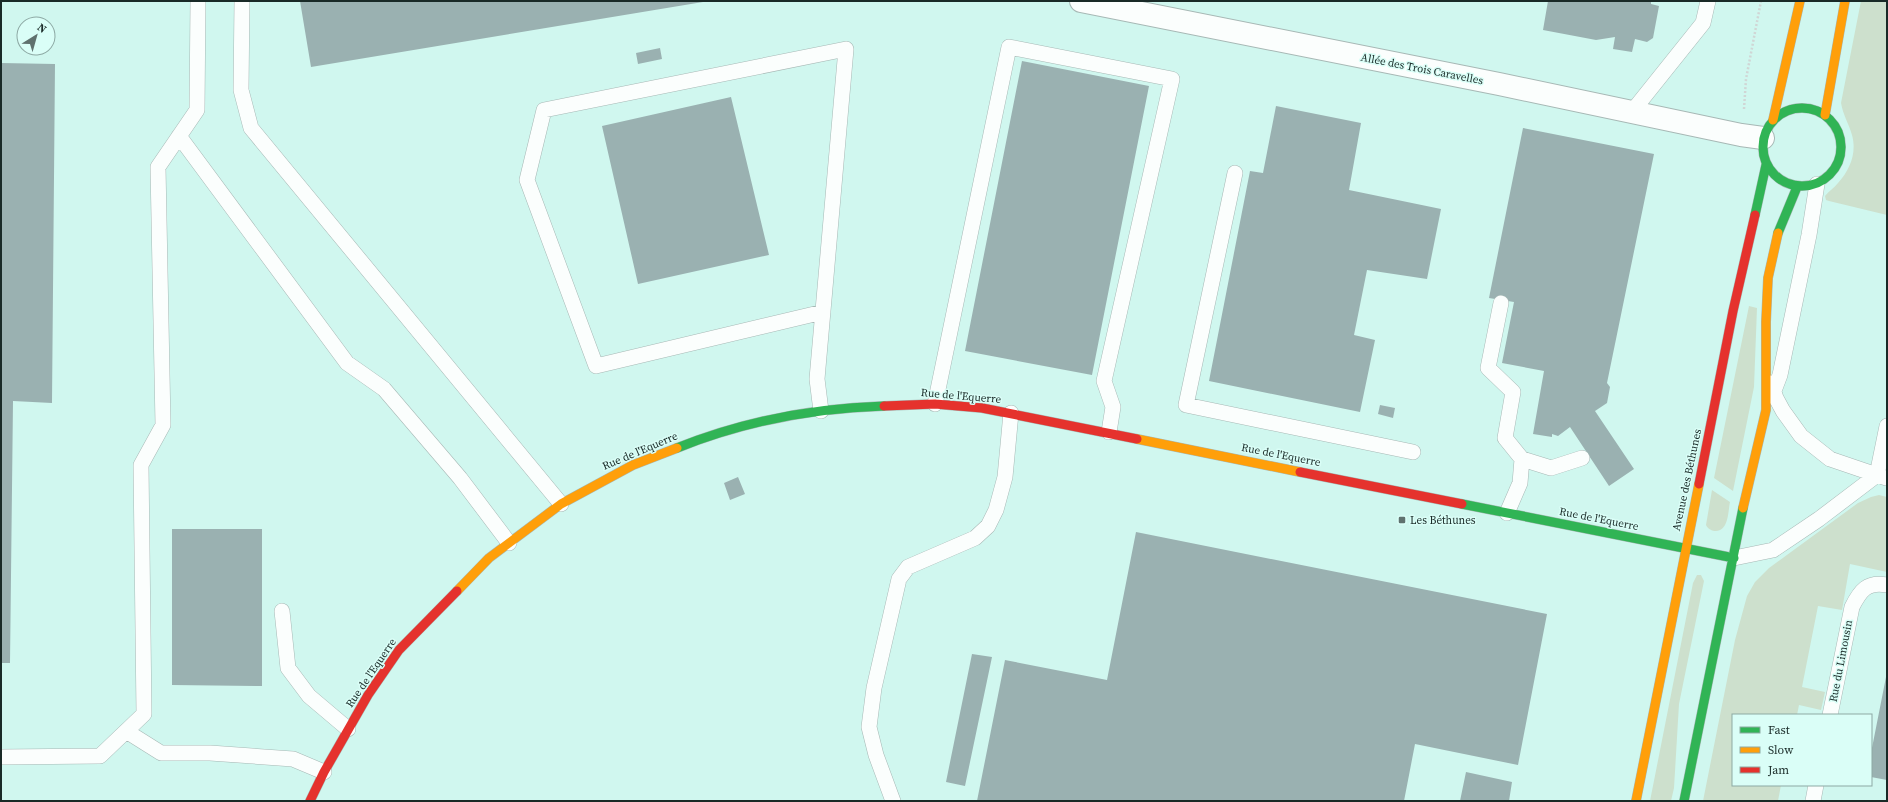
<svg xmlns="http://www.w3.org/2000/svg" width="1888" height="802" viewBox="0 0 1888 802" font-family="'Source Serif 4',serif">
<rect width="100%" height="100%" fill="#e2f6f2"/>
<path fill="#d0f7ef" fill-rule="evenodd" d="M1,1H1887V801H1ZM24,24H48V48H24ZM1733,715H1871V785H1733Z"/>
<path fill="#cde0cd" d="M1861,1H1887V215L1829,201L1826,200L1825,196C1829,191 1834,188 1838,183C1850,170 1857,153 1852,135C1849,124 1843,115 1841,103Z
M1749,306L1757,308L1754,387L1733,491L1714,478Z
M1712,490L1730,502C1728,511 1729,530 1716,531C1712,531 1708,529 1706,525Z
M1879,495L1887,497V572L1850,564L1842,610L1818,606L1802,687L1825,692L1821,710L1799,705L1797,715H1733V785H1781L1778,801H1703L1735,640L1747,596L1755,582L1769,568L1858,503L1871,497Z
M1697,575H1701L1704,581L1679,704L1674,788L1671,801H1650L1693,583Z"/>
<path fill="#9ab1b1" d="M300,1H703V2L311,67Z
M1548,1H1651V4L1659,6L1653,38L1647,42L1635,39L1632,52L1613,49L1615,37L1596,40L1543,30Z
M660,48L662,59L638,64L636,53Z
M1022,61L1149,86L1092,375L965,351Z
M1,63L55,64L52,403L13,401L10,663H1Z
M731,97L769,255L638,284L602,126Z
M1276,106L1361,123L1349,190L1441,209L1427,279L1367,270L1354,335L1375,340L1360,412L1209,381L1250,171L1263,173Z
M1523,128L1654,154L1607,383L1610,387L1607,403L1595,411L1634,469L1609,486L1570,427L1558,436L1552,434V437L1533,434L1544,371L1502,363L1514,302L1489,298Z
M1380,405L1395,408L1393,418L1378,414Z
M738,477L745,494L730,500L724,483Z
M172,529H262V686L172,685Z
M1136,532L1547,614L1518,765L1415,744L1404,801H977L1005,660L1107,680Z
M972,654L992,657L965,786L946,782Z
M1886,677H1887V780L1871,777V753Z
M1466,772L1512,782L1509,801H1460Z"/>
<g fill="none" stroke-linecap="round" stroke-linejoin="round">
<g stroke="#a7b8b5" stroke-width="16">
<path id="lane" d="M242,1L241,90L251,128L561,504
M1631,113L1703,23L1708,1
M179,136L347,363L384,389L460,478L509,543
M1235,173L1186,405L1413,452
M1501,303L1488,368L1513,392L1505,438L1522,459L1520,483L1507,513
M1772,396L1780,375L1809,235L1817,184
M935,404L1009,47L1172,79L1104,381L1113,407L1109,432
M821,411L817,379L846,49L544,110L527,180L596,366L823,312
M1522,459L1551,468L1582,458
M1886,478L1877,475L1887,426
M1734,558L1773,550L1819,519L1877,475L1830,459L1801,436L1783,411L1776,398L1771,383
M282,611L288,668L309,696L348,729
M1830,715L1852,607C1860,591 1867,581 1887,585
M126,731L161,753H210L293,759L324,772
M1,757L100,756L144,714L141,465L163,425L158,167L197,110L198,1
M893,801L876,755L869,727L874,688L899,579L908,567L975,538L988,526L996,510L1005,477L1011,413
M1813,801L1816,785"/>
</g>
<g stroke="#a7b8b5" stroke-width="24">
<path id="street" d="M1081,1L1499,84L1741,135L1763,138"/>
</g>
<g stroke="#a7b8b5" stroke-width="10">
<path id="fast" d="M1763 147a39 39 0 1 1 78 0a39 39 0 1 1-78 0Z
M1755,215L1766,165
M1778,233L1797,187
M677,448C742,422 814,408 884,406
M1462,504L1734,558
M1684,801L1743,508"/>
</g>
<g stroke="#a7b8b5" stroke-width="10">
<path id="slow" d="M1825,115L1845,1
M1773,120L1800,1
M1137,439L1300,472
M1743,508L1766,410V322L1768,278L1778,233
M457,591L489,558L561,504L633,465L677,448
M1636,801L1699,484"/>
</g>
<g stroke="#a7b8b5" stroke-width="10">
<path id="jam" d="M884,406L935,404L982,408L1137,439
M1300,472L1462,504
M1699,484L1733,311L1755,215
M310,801L324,772L368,695L399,650L457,591"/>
</g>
<path stroke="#d0d6d5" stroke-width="2.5" stroke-dasharray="2 2" stroke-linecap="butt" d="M1744,109L1746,79L1761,1"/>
<use href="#lane" stroke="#fbfefd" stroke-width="15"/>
<use href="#street" stroke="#fbfefd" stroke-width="22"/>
<use href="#fast" stroke="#30b455" stroke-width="9"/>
<use href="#slow" stroke="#ff9f0a" stroke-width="9"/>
<use href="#jam" stroke="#e5322d" stroke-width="9"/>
</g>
<rect fill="#5f716e" stroke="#dafef7" stroke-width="1.5" x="1398" y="516" width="8" height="8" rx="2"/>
<g text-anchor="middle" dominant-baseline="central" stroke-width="3" stroke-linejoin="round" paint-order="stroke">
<g font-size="11" fill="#192a27" stroke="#dafef7">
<text transform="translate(1422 69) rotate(11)">Allée des Trois Caravelles</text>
<text transform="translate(961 396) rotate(5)">Rue de l'Equerre</text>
<text transform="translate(640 451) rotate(-23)">Rue de l'Equerre</text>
<text transform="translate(1281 455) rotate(11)">Rue de l'Equerre</text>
<text transform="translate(1687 480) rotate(-78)">Avenue des Béthunes</text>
<text transform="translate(1599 519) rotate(11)">Rue de l'Equerre</text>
<text transform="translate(1841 661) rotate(-79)">Rue du Limousin</text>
<text transform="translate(371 673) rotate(-56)">Rue de l'Equerre</text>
</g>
<g font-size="11" fill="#192a27" stroke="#dafef7" text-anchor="start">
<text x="1410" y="520">Les Béthunes</text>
</g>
</g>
<rect width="1888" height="802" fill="none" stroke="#192a27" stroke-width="4"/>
<rect x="1732" y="714" width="140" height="72" fill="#dafef7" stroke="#8da9a4"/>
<rect x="1740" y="727" width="20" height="6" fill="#30b455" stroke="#8da9a4"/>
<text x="1768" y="734" font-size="12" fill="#192a27">Fast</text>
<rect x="1740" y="747" width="20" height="6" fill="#ff9f0a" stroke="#8da9a4"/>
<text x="1768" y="754" font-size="12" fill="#192a27">Slow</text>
<rect x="1740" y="767" width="20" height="6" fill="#e5322d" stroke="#8da9a4"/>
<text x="1768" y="774" font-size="12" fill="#192a27">Jam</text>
<g transform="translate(36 36) rotate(37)"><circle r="19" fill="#dafef7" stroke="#8da9a4"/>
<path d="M0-3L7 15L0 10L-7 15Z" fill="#5f716e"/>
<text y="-6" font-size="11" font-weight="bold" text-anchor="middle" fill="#192a27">N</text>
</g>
</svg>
